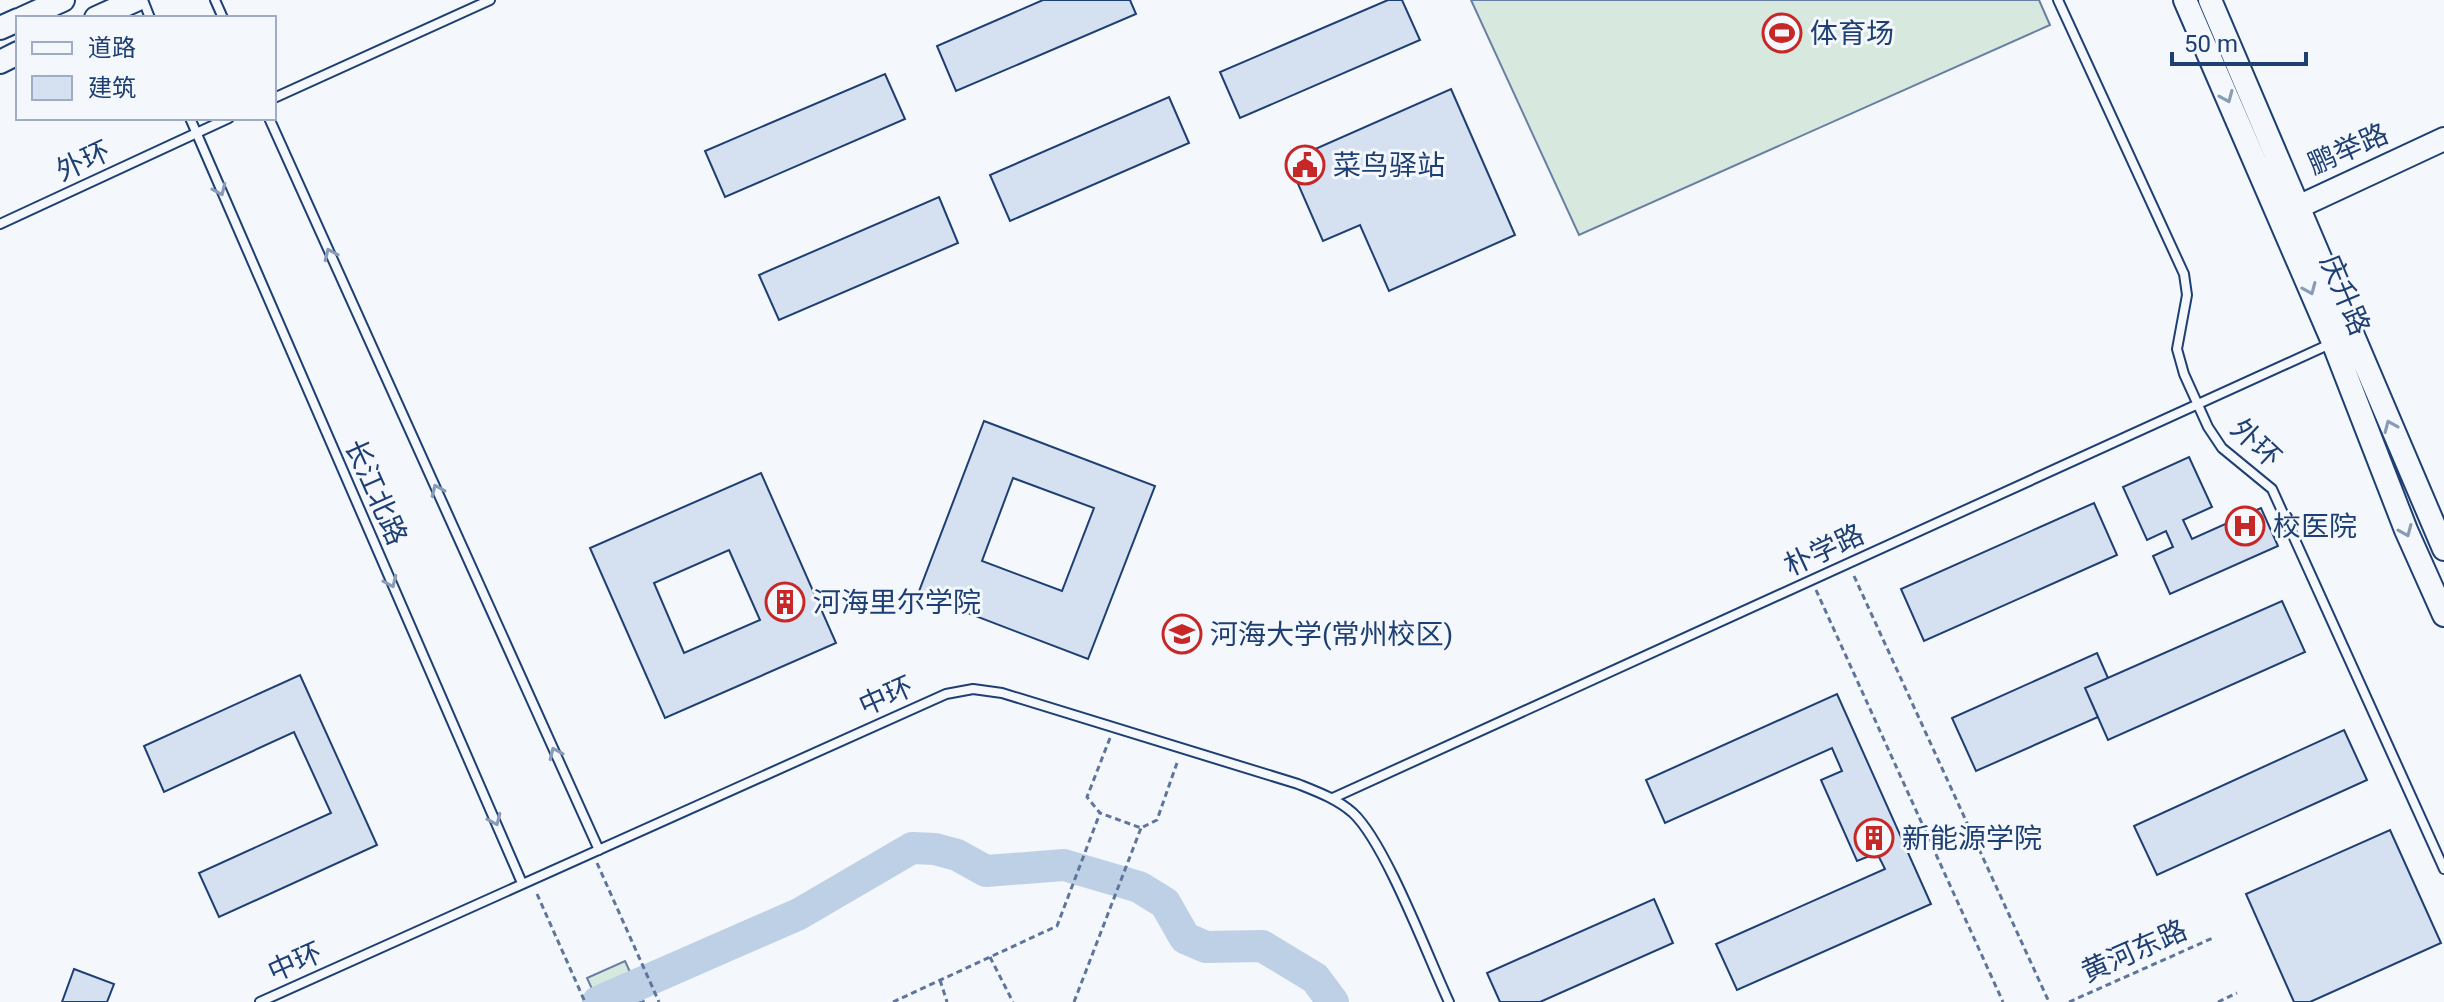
<svg xmlns="http://www.w3.org/2000/svg" width="2444" height="1002" viewBox="0 0 2444 1002" font-family="Roboto,'Noto Sans SC',sans-serif">
<defs>
<pattern id="grass-tufts" width="24" height="20" patternUnits="userSpaceOnUse" patternTransform="scale(2)"><rect width="24" height="20" fill="#d7e8df"/><path d="M3 7l-1-3M5 7V3M7 7l1-3M15 17l-1-3M17 17v-4M19 17l1-3" fill="none" stroke="#b8c8c3"/></pattern>
</defs>
<rect width="100%" height="100%" fill="#f4f7fb"/>
<path fill="url(#grass-tufts)" stroke="#687fa3" stroke-width="2" d="M625,961L644,1002H598L587,978Z"/>
<path fill="#d7e8df" stroke="#687fa3" stroke-width="2" d="M1471,0H2039L2050,25L1579,235Z"/>
<g fill="none" stroke-linecap="round" stroke-linejoin="round">
<path stroke="#bed0e5" stroke-width="32" d="M598,1002L799,914L912,848L935,849L957,855L986,871L1064,865L1139,887L1165,903L1185,938L1206,947L1262,946L1315,978L1333,1002"/>
</g>
<path fill="#d5e0f0" stroke="#1d3f73" stroke-width="2" fill-rule="evenodd" d="M1043,0H1130L1136,14L956,91L937,46Z
M1388,0H1402L1420,40L1240,118L1220,72Z
M885,74L905,119L725,197L705,151Z
M1451,89L1515,235L1389,291L1360,225L1323,241L1288,161Z
M1169,97L1189,143L1010,221L990,175Z
M939,197L958,243L779,320L759,275Z
M984,421L1155,486L1088,659L918,594ZM1013,478L1094,508L1062,591L982,561Z
M2189,457L2212,507L2183,520L2192,539L2261,508L2278,546L2170,594L2153,556L2173,547L2166,531L2147,540L2123,487Z
M761,473L836,643L665,718L590,548ZM729,550L760,620L684,653L654,583Z
M2094,503L2117,555L1924,641L1901,589Z
M2282,601L2305,652L2108,740L2085,688Z
M2097,653L2108,678L2085,688L2098,717L1976,771L1952,718Z
M300,675L377,845L219,917L199,873L331,813L294,732L164,792L144,746Z
M1837,694L1931,904L1737,990L1716,944L1885,869L1877,853L1857,861L1821,780L1842,771L1832,748L1665,823L1646,780Z
M2344,730L2367,780L2157,875L2134,826Z
M2390,830L2441,943L2310,1002H2294L2246,894Z
M1654,899L1673,943L1540,1002H1500L1487,973Z
M74,969L114,984L107,1002H62Z"/>
<g fill="none" stroke-linecap="round" stroke-linejoin="round">
<g stroke="#1d3f73" stroke-width="12">
<path id="lane" d="M143,0L150,18
M215,0L223,18
M2058,0L2184,274L2187,295L2177,349L2184,374L2208,427L2222,448L2272,489L2444,869
M274,98L490,0
M190,118L522,883
M269,118L599,850
M0,224L229,118
M1333,798L2330,344
M260,1002L946,694L973,689L1002,693L1298,784C1318,792 1337,799 1353,813C1386,844 1428,957 1449,1002"/>
</g>
<g stroke="#1d3f73" stroke-width="26">
<path id="secondary" d="M2185,0L2333,342L2406,530L2444,615
M2210,0L2444,549
M23,18L63,0
M96,18L136,0
M0,28L18,20
M0,62L18,53
M2283,214L2444,139"/>
</g>
<path stroke="#5e769c" stroke-width="3" stroke-dasharray="6 4" stroke-linecap="butt" d="M1854,576L2049,1002
M1816,590L2003,1002
M1110,738L1087,797L1100,813L1141,828L1157,820L1178,760
M597,863L659,1002
M537,894L585,1002
M990,957L1013,1002
M940,980L947,1002
M893,1002L1057,926L1100,813
M1074,1002L1141,828
M2069,1002L2215,937
M2218,1002L2237,993"/>
<use href="#lane" stroke="#f4f7fb" stroke-width="8"/>
<use href="#secondary" stroke="#f4f7fb" stroke-width="22"/>
</g>
<defs><path id="oneway-chevron" d="M-2-3.5L2.5 0L-2 3.5" fill="none" stroke-width="1.6" stroke-linecap="round" stroke-linejoin="round" transform="scale(2)"/></defs>
<g stroke="#889bb7">
<use href="#oneway-chevron" transform="translate(2227 97) rotate(67)"/>
<use href="#oneway-chevron" transform="translate(220 190) rotate(66)"/>
<use href="#oneway-chevron" transform="translate(330 254) rotate(-114)"/>
<use href="#oneway-chevron" transform="translate(2310 289) rotate(67)"/>
<use href="#oneway-chevron" transform="translate(2390 426) rotate(-113)"/>
<use href="#oneway-chevron" transform="translate(437 490) rotate(-114)"/>
<use href="#oneway-chevron" transform="translate(2406 531) rotate(67)"/>
<use href="#oneway-chevron" transform="translate(391 582) rotate(66)"/>
<use href="#oneway-chevron" transform="translate(555 753) rotate(-114)"/>
<use href="#oneway-chevron" transform="translate(495 820) rotate(66)"/>
</g>
<defs>
<g id="stadium-ring" transform="scale(2)"><circle r="9.5" fill="#f4f7fb" stroke="#c62828" stroke-width="1.5"/><path d="M0-5a6.5 5 0 1 0 0 10a6.5 5 0 1 0 0-10ZM-3.5-1.8h7v3.6h-7Z" fill="#c62828"/></g>
<g id="civic-ring" transform="scale(2)"><circle r="9.5" fill="#f4f7fb" stroke="#c62828" stroke-width="1.5"/><path d="M-.6-6.5H3V-4.5H.6V-3L4-1V1h2V6H-6V1h2V-1L-.6-3ZM-1.2 2.5V6h2.4V2.5Z" fill="#c62828"/></g>
<g id="hospital-ring" transform="scale(2)"><circle r="9.5" fill="#f4f7fb" stroke="#c62828" stroke-width="1.5"/><path d="M-5-5h3v3.5h4V-5h3V5h-3V1.5h-4V5h-3Z" fill="#c62828"/></g>
<g id="building-ring" transform="scale(2)"><circle r="9.5" fill="#f4f7fb" stroke="#c62828" stroke-width="1.5"/><path d="M-4-6H4V6H1V3H-1V6H-4ZM-2.5-4.3h1.7v1.8h-1.7ZM.8-4.3h1.7v1.8H.8ZM-2.5-1h1.7V.8h-1.7ZM.8-1h1.7V.8H.8Z" fill="#c62828"/></g>
<g id="university-ring" transform="scale(2)"><circle r="9.5" fill="#f4f7fb" stroke="#c62828" stroke-width="1.5"/><path d="M0-5L7-2L0 1L-7-2ZM-4 1L0 2.5L4 1V4Q0 6-4 4Z" fill="#c62828"/></g>
</defs>
<g fill-rule="evenodd">
<use href="#stadium-ring" x="1782" y="33"/>
<use href="#civic-ring" x="1305" y="165"/>
<use href="#hospital-ring" x="2245" y="526"/>
<use href="#building-ring" x="785" y="602"/>
<use href="#university-ring" x="1182" y="634"/>
<use href="#building-ring" x="1874" y="838"/>
</g>
<g text-anchor="middle" dominant-baseline="central" stroke-width="6" stroke-linejoin="round" paint-order="stroke">
<g font-size="28" fill="#1d3f73" stroke="#f4f7fb" text-anchor="start">
<text x="1810" y="33">体育场</text>
<text x="1333" y="165">菜鸟驿站</text>
<text x="2273" y="526">校医院</text>
<text x="813" y="602">河海里尔学院</text>
<text x="1210" y="634">河海大学(常州校区)</text>
<text x="1902" y="838">新能源学院</text>
</g>
<g font-size="28" fill="#1d3f73" stroke="#f4f7fb">
<text transform="translate(2348 149) rotate(-24)">鹏举路</text>
<text transform="translate(83 161) rotate(-25)">外环</text>
<text transform="translate(2345 295) rotate(67)">庆升路</text>
<text transform="translate(2256 443) rotate(43)">外环</text>
<text transform="translate(376 492) rotate(66)">长江北路</text>
<text transform="translate(1824 550) rotate(-25)">朴学路</text>
<text transform="translate(886 696) rotate(-24)">中环</text>
<text transform="translate(2134 951) rotate(-24)">黄河东路</text>
<text transform="translate(295 962) rotate(-24)">中环</text>
</g>
</g>
<rect x="16" y="16" width="260" height="104" fill="#f4f7fb" stroke="#9eadc5" stroke-width="2"/>
<rect x="32" y="42" width="40" height="12" fill="#f4f7fb" stroke="#9eadc5" stroke-width="2"/>
<text x="88" y="56" font-size="24" fill="#1d3f73">道路</text>
<rect x="32" y="76" width="40" height="24" fill="#d5e0f0" stroke="#9eadc5" stroke-width="2"/>
<text x="88" y="96" font-size="24" fill="#1d3f73">建筑</text>
<path d="M2172 52v12h134v-12" fill="none" stroke="#1d3f73" stroke-width="4"/>
<text x="2184" y="52" font-size="24" fill="#1d3f73" stroke="#f4f7fb" stroke-width="6" paint-order="stroke">50 m</text>
</svg>
